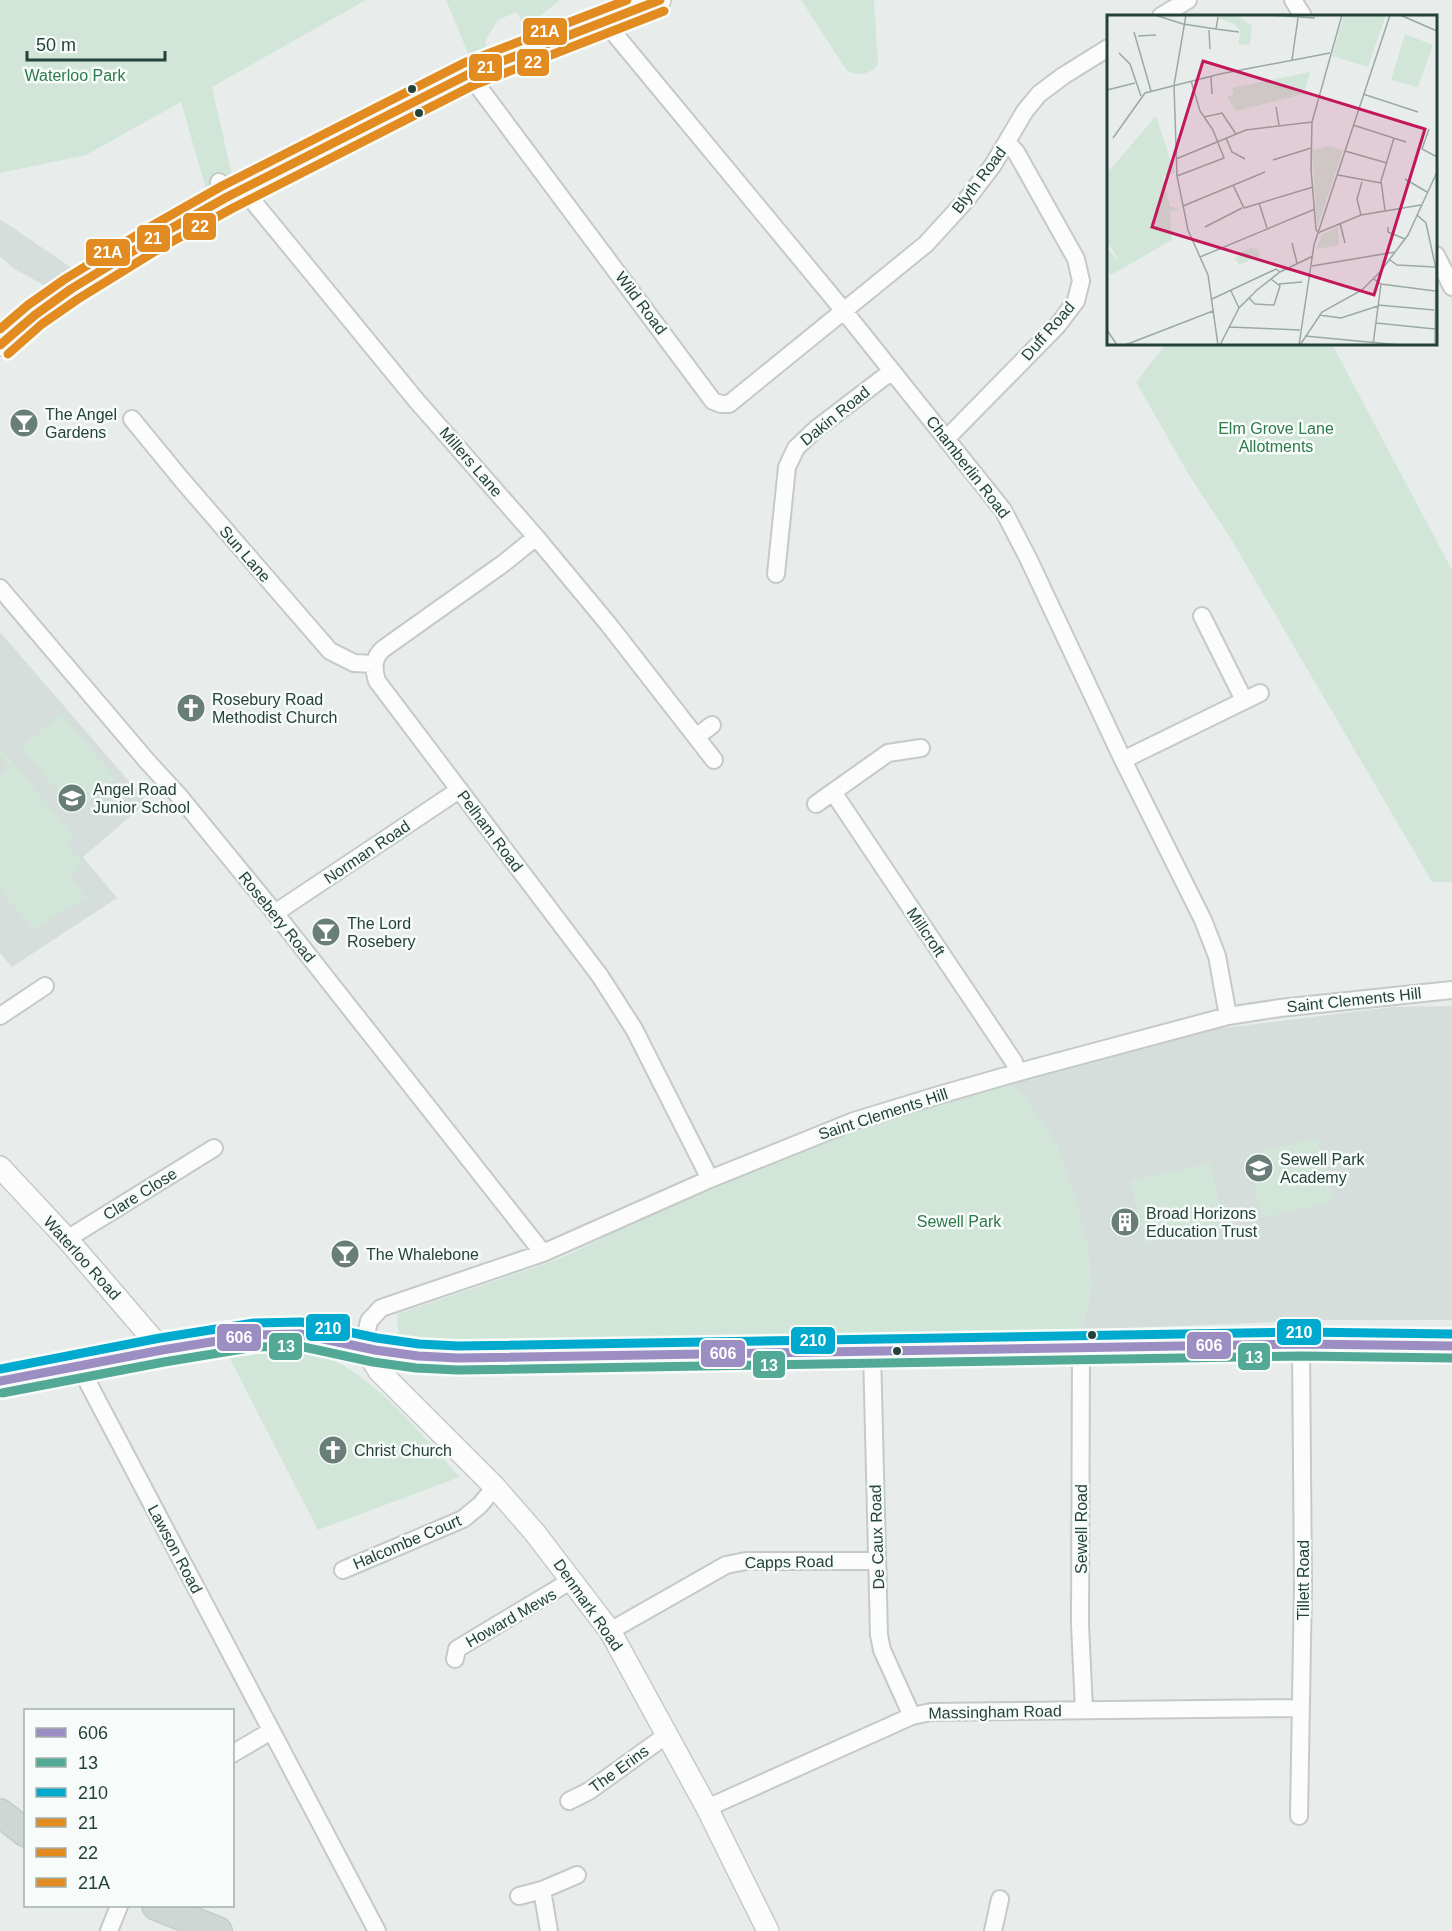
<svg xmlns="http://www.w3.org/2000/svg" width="1452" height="1931" viewBox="0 0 1452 1931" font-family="Arial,sans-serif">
<rect width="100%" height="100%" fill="#e8edeb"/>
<path fill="#d6dedb" d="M0,219L72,268L44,285L14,269L0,256Z
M0,632L147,802L83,857L117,898L12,967L0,953Z
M1452,1006V1320H1324L1081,1330L1089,1300L1091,1285L1087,1245L1057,1145L1026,1099L1008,1082L1215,1029L1392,1007Z"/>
<path fill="#d1e6d8" d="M0,0H366L212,87L232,175L206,189L181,102L86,155L0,173Z
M446,0H560L526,27L516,12L498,20L485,41L488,52L470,58Z
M801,0H874L878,64C870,75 860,76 847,71Z
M1166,344H1332L1452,570V882H1432L1231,539L1189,475L1136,382Z
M61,714L116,779L76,812L21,748Z
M0,747L74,837L66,845L83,864L69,877L86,897L34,929L0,890V777L10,768L0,756Z
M1008,1082L1026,1099L1057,1145L1078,1208L1087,1245L1091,1285L1089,1300L1081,1330L1057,1335L679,1345L399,1344L397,1314L559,1259L718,1182L774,1160L886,1120Z
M1318,1138L1333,1201L1262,1218L1247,1155Z
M1210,1163L1224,1225L1145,1244L1131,1181Z
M300,1350C308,1352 316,1353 323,1356C374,1374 423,1437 460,1477L318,1530L228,1355L270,1351Z"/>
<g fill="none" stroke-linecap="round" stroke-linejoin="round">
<g stroke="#c5cac8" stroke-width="20">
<path id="minor" d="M1293,0L1303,16
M1161,16L1188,0
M604,21L844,311L1003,510L1028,558L1123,760L1203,920L1217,956L1228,1016
M469,74L713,401L721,404H729L926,244L967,199L993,165L1025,111L1039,94L1063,76L1108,48
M219,182L227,197
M243,189L416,400L536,537L609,625L714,760
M1436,255L1452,287
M132,419L182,480L330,651L354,663L374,664
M946,439L1057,326L1076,301L1081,281L1076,259L1016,152L1007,142
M536,537L504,563L383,649C373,658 373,668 377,681L600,976L634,1029L710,1179
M776,574L787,467L796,448L816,429L892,371
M0,588L147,761L180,797L275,913L543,1253
M1202,616L1244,700
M696,737L712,725
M1123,760L1260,693
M833,792L1014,1062L1017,1072
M816,804L888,753L921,748
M275,913L459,790
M0,1016L45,986
M67,1239L214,1148
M363,1348L369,1321L381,1308L543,1253L710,1179L854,1121L939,1095L1030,1069L1228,1016L1280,1008L1452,990
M1081,1348L1080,1625L1084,1710
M872,1351L879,1635L882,1650L912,1716
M84,1366L87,1381L95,1396L377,1931
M343,1570L463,1519L480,1505L495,1487
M610,1631L726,1565L746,1561H877
M455,1659L457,1649L572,1580
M232,1754L271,1731
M569,1801L589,1791L668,1734
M707,1808L912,1716L931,1712L1301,1708
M1299,1816L1303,1585L1301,1344
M519,1896L542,1890
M109,1931L119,1906
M549,1931L542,1890L577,1875
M993,1931L1000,1899"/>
</g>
<g stroke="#c5cac8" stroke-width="24">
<path id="tertiary" d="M0,345L35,315L71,289L156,237L227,197L469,74L660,0
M0,1167L67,1239L162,1350
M375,1350L374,1363L379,1371L495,1487L535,1533L610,1631L707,1808L768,1931"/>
</g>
<g stroke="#c3cbc8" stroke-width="27">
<path id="secondary" d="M0,1381L162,1350L254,1335L300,1334L375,1350L418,1356L458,1358L1301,1344L1452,1346"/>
</g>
<g stroke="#c3ccc9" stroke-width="30">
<path id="primary" d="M0,1813L26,1833
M156,1906L218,1931"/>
</g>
<use href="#minor" stroke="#fcfcfc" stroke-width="16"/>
<use href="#tertiary" stroke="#fcfcfc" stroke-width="21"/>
<use href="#secondary" stroke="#fcfcfc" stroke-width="24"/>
<use href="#primary" stroke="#cfd7d5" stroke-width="27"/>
<g stroke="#f7fbf9" stroke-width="14">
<path id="bus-1" d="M0,1381L162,1350L254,1335L300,1334L375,1350L418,1356L458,1358L1301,1344L1452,1346"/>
</g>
<g stroke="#f7fbf9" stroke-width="14">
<path id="bus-2" d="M2,1393L164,1362L255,1347L299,1346L373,1362L416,1368L458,1370L1301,1356L1452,1358"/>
</g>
<g stroke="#f7fbf9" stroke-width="14">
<path id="bus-3" d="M0,1369L160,1338L254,1323L301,1322L377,1338L419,1344L458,1346L1301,1332L1452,1334"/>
</g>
<g stroke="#f7fbf9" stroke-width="14">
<path id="bus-4" d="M0,345L35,315L71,289L156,237L227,197L469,74L660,0"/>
</g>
<g stroke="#f7fbf9" stroke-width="14">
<path id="bus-5" d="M8,354L42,324L78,299L162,247L233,208L474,85L664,11"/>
</g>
<g stroke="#f7fbf9" stroke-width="14">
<path id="bus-6" d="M0,329L28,305L65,279L150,227L222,186L464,63L627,0"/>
</g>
<use href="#bus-1" stroke="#9c8dc3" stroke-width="9"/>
<use href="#bus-2" stroke="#52a996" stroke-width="9"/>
<use href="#bus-3" stroke="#00a9ce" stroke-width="9"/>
<use href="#bus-4" stroke="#e28b20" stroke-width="9"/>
<use href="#bus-5" stroke="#e28b20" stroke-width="9"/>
<use href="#bus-6" stroke="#e28b20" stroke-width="9"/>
</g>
<defs>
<g id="bar-disc" transform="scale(1.5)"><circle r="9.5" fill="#697e78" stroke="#f7fbf9"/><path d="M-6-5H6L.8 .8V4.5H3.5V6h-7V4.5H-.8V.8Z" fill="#fff"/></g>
<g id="church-disc" transform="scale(1.5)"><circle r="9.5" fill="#697e78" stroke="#f7fbf9"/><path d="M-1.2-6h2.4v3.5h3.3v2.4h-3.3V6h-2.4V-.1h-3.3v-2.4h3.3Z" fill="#fff"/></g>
<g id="school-disc" transform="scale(1.5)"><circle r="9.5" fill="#697e78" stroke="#f7fbf9"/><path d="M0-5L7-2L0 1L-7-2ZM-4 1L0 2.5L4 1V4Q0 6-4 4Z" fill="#fff"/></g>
<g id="building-disc" transform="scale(1.5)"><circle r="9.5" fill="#697e78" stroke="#f7fbf9"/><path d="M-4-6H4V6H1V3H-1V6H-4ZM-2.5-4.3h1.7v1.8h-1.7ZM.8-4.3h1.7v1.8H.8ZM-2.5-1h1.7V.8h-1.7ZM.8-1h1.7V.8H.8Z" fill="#fff"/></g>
</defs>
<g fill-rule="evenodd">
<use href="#bar-disc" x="24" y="423"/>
<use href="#church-disc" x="191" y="708"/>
<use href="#school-disc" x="72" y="798"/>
<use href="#bar-disc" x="326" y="932"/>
<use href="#school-disc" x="1259" y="1168"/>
<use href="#building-disc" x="1125" y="1222"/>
<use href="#bar-disc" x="345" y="1254"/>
<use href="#church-disc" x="333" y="1450"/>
</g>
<g fill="#24423a" stroke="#f7fbf9" stroke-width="2">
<circle cx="412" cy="89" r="5"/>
<circle cx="419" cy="113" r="5"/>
<circle cx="1092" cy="1335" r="5"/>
<circle cx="897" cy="1351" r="5"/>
</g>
<g text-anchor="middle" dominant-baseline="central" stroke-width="5" stroke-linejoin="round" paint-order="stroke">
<g font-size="16" fill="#2d7a4b" stroke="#f7fbf9">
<text x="75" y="75">Waterloo Park</text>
<text x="1276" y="428">Elm Grove Lane<tspan x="1276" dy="18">Allotments</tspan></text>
<text x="959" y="1221">Sewell Park</text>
</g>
<g font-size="16" fill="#24423a" stroke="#f7fbf9">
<text transform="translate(979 180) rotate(-53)">Blyth Road</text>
<text transform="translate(641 303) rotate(53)">Wild Road</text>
<text transform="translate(1048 331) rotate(-49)">Duff Road</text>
<text transform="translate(835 416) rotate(-39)">Dakin Road</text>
<text transform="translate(471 462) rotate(49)">Millers Lane</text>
<text transform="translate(968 467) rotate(52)">Chamberlin Road</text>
<text transform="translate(245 554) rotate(49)">Sun Lane</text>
<text transform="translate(490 831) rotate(53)">Pelham Road</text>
<text transform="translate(367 852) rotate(-34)">Norman Road</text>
<text transform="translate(277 917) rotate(51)">Rosebery Road</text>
<text transform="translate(926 932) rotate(56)">Millcroft</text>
<text transform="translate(1354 1000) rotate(-6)">Saint Clements Hill</text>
<text transform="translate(883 1114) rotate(-18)">Saint Clements Hill</text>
<text transform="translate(140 1194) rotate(-32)">Clare Close</text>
<text transform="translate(82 1258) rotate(48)">Waterloo Road</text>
<text transform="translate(1081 1529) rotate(-90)">Sewell Road</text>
<text transform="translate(877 1537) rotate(-92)">De Caux Road</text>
<text transform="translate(407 1542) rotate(-23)">Halcombe Court</text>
<text transform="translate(175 1549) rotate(62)">Lawson Road</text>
<text transform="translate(789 1562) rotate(-1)">Capps Road</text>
<text transform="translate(1303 1580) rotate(-90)">Tillett Road</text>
<text transform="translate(588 1605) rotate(55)">Denmark Road</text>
<text transform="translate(511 1618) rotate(-30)">Howard Mews</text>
<text transform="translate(995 1712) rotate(-1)">Massingham Road</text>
<text transform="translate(619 1769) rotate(-36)">The Erins</text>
</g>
<g font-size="16" fill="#24423a" stroke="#f7fbf9" text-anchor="start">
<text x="45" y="414">The Angel<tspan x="45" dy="18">Gardens</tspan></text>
<text x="212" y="699">Rosebury Road<tspan x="212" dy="18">Methodist Church</tspan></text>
<text x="93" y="789">Angel Road<tspan x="93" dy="18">Junior School</tspan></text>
<text x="347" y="923">The Lord<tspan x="347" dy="18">Rosebery</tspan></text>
<text x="1280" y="1159">Sewell Park<tspan x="1280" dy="18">Academy</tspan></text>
<text x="1146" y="1213">Broad Horizons<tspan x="1146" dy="18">Education Trust</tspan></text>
<text x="366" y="1254">The Whalebone</text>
<text x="354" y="1450">Christ Church</text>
</g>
</g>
<g transform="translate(1107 15)">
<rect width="330" height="330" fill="#e8edeb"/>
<path d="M104,0H129L145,11L143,30L131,29L134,16L127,9ZM237,0H279L261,52L225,41ZM298,19L326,30L311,72L284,65ZM203,57L197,79L129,96L120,82L127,79L125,73ZM49,101L68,158L56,162L63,191L74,195L63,196L65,225L4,260L0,254V234L13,247L0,226V158ZM222,131L236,135L210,213L205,135ZM231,211L232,230L209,234L215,220ZM144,233L151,234L153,241L132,250L128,243L134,240L131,239Z" fill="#d1e6d8"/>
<path fill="none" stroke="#9aa9a4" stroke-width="1.5" d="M48,0L76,9M79,0L67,70L70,161L81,215L101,260L111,330M162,0L208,3M293,0L330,16M111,2L109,14L132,17M76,9L109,14M102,15L103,34M27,17L44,76M31,21L49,20M12,38L23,49L34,81M185,45L191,3M104,61L105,79M0,75L28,68M256,79L311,97M169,92L172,110M97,102L115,98L129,119M246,110L299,127M322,114L315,134L330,142M6,123L38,78L113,59L223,38M119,123L125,137L138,144M238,136L280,148M69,144L139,115L205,107M166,145L204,133M231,160L274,168M70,161L117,143L106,115L93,96L84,66M298,164L320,177M126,170L137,193L206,172M152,188L160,213M76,191L158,157M278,195L274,166L287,123M254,200L250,184L255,167M310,200L319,208L329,254L328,330M233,208L238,228M98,212L135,193M281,212V217L298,224M213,217L254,200L314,190M213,218L209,215L204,154L205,107L235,0M185,228L190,248M93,242L208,194M283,245L290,250L328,252M205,251L288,237M267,264L274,269L328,276M172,269L195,267M124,276L132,293M142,283L148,289L167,290L173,271L164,264M105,284L169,254L173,257M271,290L327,295M212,300L234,303L271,291M269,308L328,314M122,312L193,315M0,315L10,330M198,321L293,330M18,330L106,296M113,330L132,293L150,275L173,257L206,241M192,330L207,230L283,0M193,330L215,297L255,275L273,257L301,220L330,157M266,330L274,269"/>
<path fill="#c2185b" fill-opacity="0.15" stroke="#c2185b" stroke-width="3" d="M96,46L318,114L267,280L45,212Z"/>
<rect width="330" height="330" fill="none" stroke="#24423a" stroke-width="3"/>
</g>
<g stroke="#f7fbf9" stroke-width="2">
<rect x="522" y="17" width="46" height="29" rx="6" fill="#e28b20"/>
<rect x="516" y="48" width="34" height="29" rx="6" fill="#e28b20"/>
<rect x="468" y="53" width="35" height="29" rx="6" fill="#e28b20"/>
<rect x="182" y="212" width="35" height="29" rx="6" fill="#e28b20"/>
<rect x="136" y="224" width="35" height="29" rx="6" fill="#e28b20"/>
<rect x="85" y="238" width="46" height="29" rx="6" fill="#e28b20"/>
<rect x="305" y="1313" width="46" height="29" rx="6" fill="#00a9ce"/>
<rect x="1276" y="1318" width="46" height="28" rx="6" fill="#00a9ce"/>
<rect x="216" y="1323" width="46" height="29" rx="6" fill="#9c8dc3"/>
<rect x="790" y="1326" width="46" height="29" rx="6" fill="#00a9ce"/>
<rect x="1186" y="1331" width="46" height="29" rx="6" fill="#9c8dc3"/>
<rect x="268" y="1332" width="35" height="29" rx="6" fill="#52a996"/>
<rect x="700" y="1339" width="46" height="29" rx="6" fill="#9c8dc3"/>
<rect x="1237" y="1342" width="34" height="29" rx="6" fill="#52a996"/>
<rect x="752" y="1350" width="34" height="29" rx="6" fill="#52a996"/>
</g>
<g font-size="16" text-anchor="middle" font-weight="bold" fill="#fff">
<text x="545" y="37">21A</text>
<text x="533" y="68">22</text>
<text x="486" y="73">21</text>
<text x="200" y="232">22</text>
<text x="153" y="244">21</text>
<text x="108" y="258">21A</text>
<text x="328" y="1334">210</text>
<text x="1299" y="1338">210</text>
<text x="239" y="1343">606</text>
<text x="813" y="1346">210</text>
<text x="1209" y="1351">606</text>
<text x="286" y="1352">13</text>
<text x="723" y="1359">606</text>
<text x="1254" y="1363">13</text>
<text x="769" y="1371">13</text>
</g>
<rect x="24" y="1709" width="210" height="198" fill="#f7fbf9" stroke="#a3b1ad" stroke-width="1.5"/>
<rect x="36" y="1728" width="30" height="9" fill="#9c8dc3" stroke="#a3b1ad" stroke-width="1.5"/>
<text x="78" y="1739" font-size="18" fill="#24423a">606</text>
<rect x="36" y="1758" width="30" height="9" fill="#52a996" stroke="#a3b1ad" stroke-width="1.5"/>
<text x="78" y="1769" font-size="18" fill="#24423a">13</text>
<rect x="36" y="1788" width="30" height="9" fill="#00a9ce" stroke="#a3b1ad" stroke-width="1.5"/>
<text x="78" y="1799" font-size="18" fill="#24423a">210</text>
<rect x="36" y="1818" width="30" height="9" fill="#e28b20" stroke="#a3b1ad" stroke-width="1.5"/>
<text x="78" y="1829" font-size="18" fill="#24423a">21</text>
<rect x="36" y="1848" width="30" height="9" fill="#e28b20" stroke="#a3b1ad" stroke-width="1.5"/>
<text x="78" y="1859" font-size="18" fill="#24423a">22</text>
<rect x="36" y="1878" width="30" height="9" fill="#e28b20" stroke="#a3b1ad" stroke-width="1.5"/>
<text x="78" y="1889" font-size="18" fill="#24423a">21A</text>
<path d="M27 51v9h138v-9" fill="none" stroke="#24423a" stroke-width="3"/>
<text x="36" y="51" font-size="18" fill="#24423a" stroke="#f7fbf9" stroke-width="4.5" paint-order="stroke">50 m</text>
</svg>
